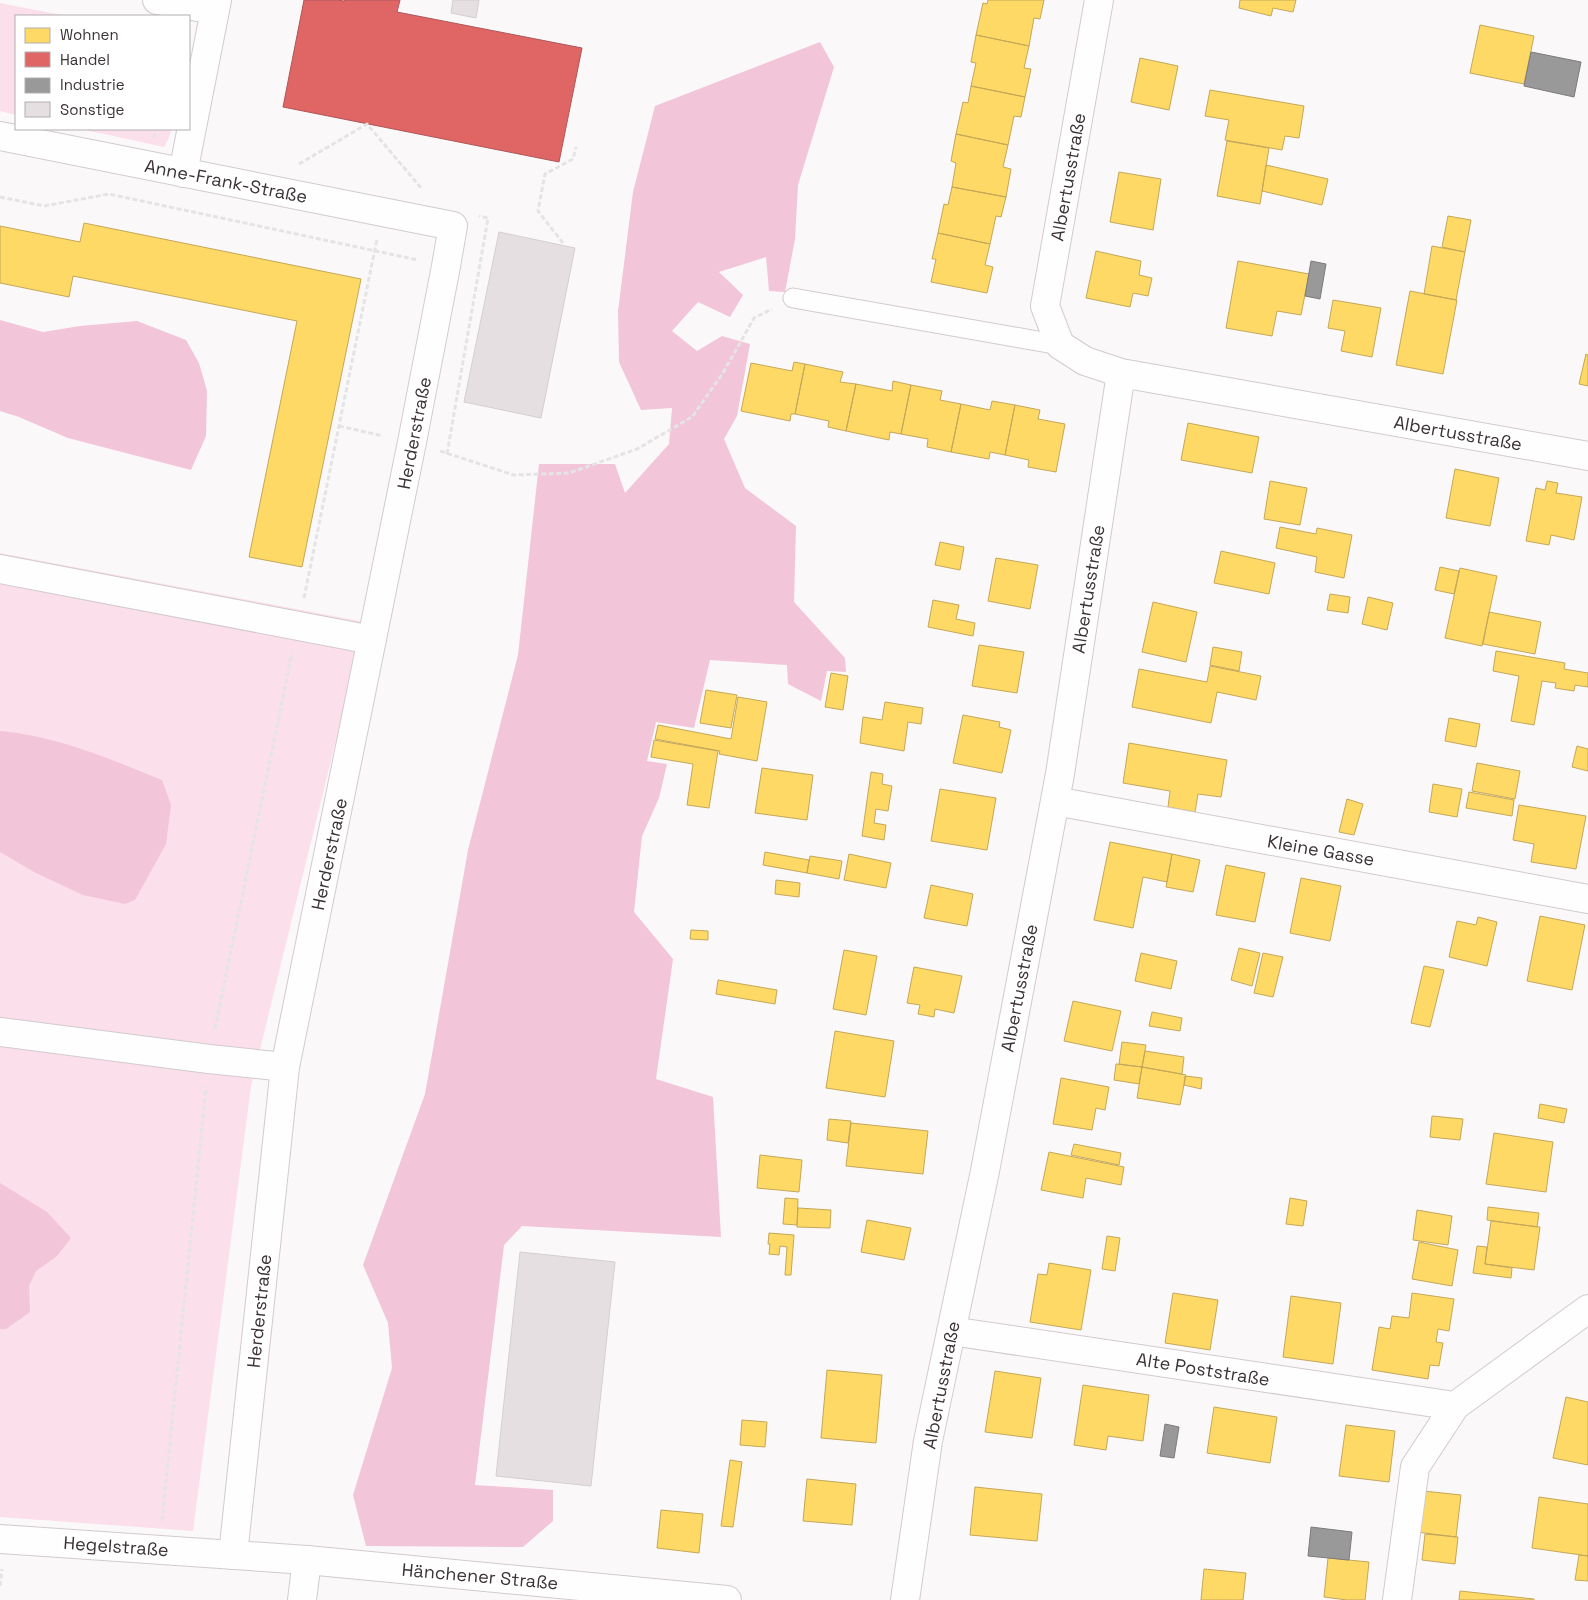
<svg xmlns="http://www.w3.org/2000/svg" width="1588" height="1600" viewBox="0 0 1588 1600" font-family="'Space Grotesk',sans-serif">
<rect width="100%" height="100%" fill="#fbf8f9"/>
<path fill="#fbdfeb" d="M0,3L66,16H16V115L0,111Z
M81,129H171L169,138L164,147Z
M0,553L365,622L251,1086L193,1531L0,1517Z"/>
<path fill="#f2c5d9" d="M820,42L834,67L798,185L795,239L785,292L769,291L766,257L719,272L743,295L730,317L698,302L672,331L697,351L722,336L750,344L737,416L724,439L745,488L796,526L794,602L845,658L846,672L827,671L821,701L788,684L787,665L710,660L694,728L656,722L647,761L667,764L659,798L642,836L634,912L673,959L656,1079L713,1097L721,1237L522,1226L504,1245L475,1485L553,1490V1521L523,1547L366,1546L353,1495L392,1368L388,1323L363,1265L425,1094L468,850L518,655L539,464H615L625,493L669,444L672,408L641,410L619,362L618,311L633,192L655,106Z
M0,320L43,332L80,326L137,321L186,340L199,363L207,391L206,436L191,470L68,438L19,417L0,411Z
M0,731C57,736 110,759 162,780L171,805L166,844L135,900L125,904L83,895L36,873L0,852Z
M0,1183L47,1212L71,1238L57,1256L36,1271L29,1286L30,1312L6,1329H0Z"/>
<path fill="#ffd966" stroke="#c4a758" d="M988,0H1044L1040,19L1034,18L1029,46L976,35L983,3L987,4Z
M1240,0H1296L1293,12L1273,8L1271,16L1239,8Z
M1480,25L1534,36L1524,84L1470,73Z
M976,35L1029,46L1024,68L1031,69L1025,97L971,86L976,63L971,62Z
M1140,58L1178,66L1169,110L1131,102Z
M971,86L1025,97L1021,117L1014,116L1008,145L956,134L963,102L968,103Z
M1210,90L1304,106L1299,138L1285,136L1282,150L1225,140L1229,120L1205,116Z
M956,134L1008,145L1003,167L1011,169L1006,197L952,187L956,163L951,161Z
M1227,141L1269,148L1260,204L1217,196Z
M1266,165L1328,179L1322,205L1262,191Z
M1119,172L1161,179L1153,230L1110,222Z
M952,187L1006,197L1001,217L996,216L990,244L938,233L944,204L948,205Z
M1448,216L1471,220L1465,252L1442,247Z
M84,223L361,279L302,567L249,557L297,321L73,276L69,297L0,283V226L80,242Z
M938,233L990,244L985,265L993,267L987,293L931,282L936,259H932Z
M1432,246L1465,252L1456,300L1424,294Z
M1096,251L1141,261L1139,275L1152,278L1148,296L1133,293L1130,307L1086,298Z
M1238,261L1309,274L1301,315L1277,311L1272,336L1226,328Z
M1410,291L1457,300L1443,374L1396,365Z
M1333,300L1381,308L1372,357L1341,351L1345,331L1328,328Z
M1586,354L1588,355V386L1579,384Z
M794,362L805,364L795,414H791L790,421L741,411L751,363L792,371Z
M805,364L843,372L840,382L856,384L846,431L828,427L829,421L795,414Z
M893,381L911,385L901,434L890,432L889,440L846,431L856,384L892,391Z
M911,385L942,391L940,400L961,404L951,452L927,447L928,439L901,434Z
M992,401L1015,405L1005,455L990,452L989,459L951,452L961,404L990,410Z
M1015,405L1040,410L1038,419L1065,424L1056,472L1028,467L1029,460L1005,455Z
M1188,423L1259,437L1252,473L1181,460Z
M1455,469L1499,478L1490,526L1446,518Z
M1270,481L1307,488L1300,525L1264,519Z
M1547,481L1558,483L1556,493L1582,497L1574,540L1551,535L1549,545L1526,541L1536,488L1545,490Z
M1280,527L1316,534L1317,528L1352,535L1344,578L1315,572L1317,557L1276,548Z
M940,542L964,547L960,570L935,565Z
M1221,551L1275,563L1269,594L1214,583Z
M996,558L1038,565L1030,609L988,601Z
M1440,567L1459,571L1454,594L1435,590Z
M1460,568L1497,576L1482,646L1445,638Z
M1330,594L1350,597L1348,613L1327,610Z
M1368,597L1393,603L1387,630L1362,624Z
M933,600L959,605L956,619L975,623L973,636L928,627Z
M1153,602L1197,612L1186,662L1142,652Z
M1489,612L1541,622L1535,654L1483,644Z
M979,645L1024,652L1017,693L972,686Z
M1213,647L1242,652L1239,671L1210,665Z
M1496,651L1565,663L1564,669L1588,673V687L1575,685L1574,691L1555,688L1556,683L1542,681L1534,725L1511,721L1519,676L1493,671Z
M1210,666L1261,676L1256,700L1217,692L1211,723L1132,707L1139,669L1207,682Z
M831,673L848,676L843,710L825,707Z
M706,690L737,695L731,728L700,723Z
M738,697L767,702L757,761L719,754L720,751L655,739L658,725L731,739Z
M885,702L923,708L921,724L908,722L904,751L860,743L863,717L882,720Z
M963,715L1000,722L999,727L1011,730L1002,773L953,763Z
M1449,718L1480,724L1476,747L1445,741Z
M654,740L718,751L709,808L687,805L693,764L651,757Z
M1129,743L1227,760L1221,797L1198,794L1195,812L1168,807L1170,791L1123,783Z
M1577,746L1588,749V771L1572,767Z
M1477,763L1520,771L1515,799L1472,791Z
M762,768L813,775L807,820L755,813Z
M871,772L883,774L882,784L892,786L888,811L876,809L874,823L886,825L884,840L862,836Z
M1433,784L1462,789L1457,817L1429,812Z
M940,789L996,798L987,850L931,841Z
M1469,792L1514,800L1512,816L1466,808Z
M1347,799L1363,804L1354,835L1339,832Z
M1519,805L1586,816L1576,869L1531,862L1534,844L1513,840Z
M1110,842L1172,854L1167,882L1143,877L1133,928L1094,920Z
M765,852L809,860L807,873L763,865Z
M849,854L891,863L886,888L844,880Z
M1172,854L1200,860L1193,892L1166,887Z
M810,856L842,861L839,879L807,873Z
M1226,865L1265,873L1255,922L1216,915Z
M1301,878L1341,886L1330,941L1290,933Z
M776,880L800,883L799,897L775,894Z
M931,885L973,894L967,926L924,918Z
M1540,916L1585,925L1572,990L1527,981Z
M1478,917L1497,922L1487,966L1449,957L1457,921L1476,925Z
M691,930L708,931V940L690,939Z
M1239,948L1260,953L1252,986L1231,980Z
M844,950L877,956L866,1015L833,1009Z
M1141,953L1177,961L1171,989L1135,981Z
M1263,953L1283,957L1273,997L1254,993Z
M1424,966L1444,970L1430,1027L1411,1023Z
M914,967L962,976L954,1013L935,1009L934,1017L918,1014L920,1005L907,1003Z
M718,980L777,990L775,1004L716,994Z
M1073,1001L1121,1011L1112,1051L1064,1041Z
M1152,1012L1182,1018L1180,1031L1149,1026Z
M835,1031L894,1041L885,1097L826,1088Z
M1122,1042L1146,1045L1142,1067L1119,1064Z
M1145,1051L1184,1057L1182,1074L1142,1067Z
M1116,1064L1142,1067L1139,1084L1114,1080Z
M1142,1067L1186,1075L1180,1105L1137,1098Z
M1185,1076L1202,1078L1201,1089L1184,1085Z
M1061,1078L1109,1087L1105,1110L1096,1108L1092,1130L1053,1124Z
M1540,1104L1567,1109L1564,1123L1538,1118Z
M1432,1116L1463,1119L1460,1140L1430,1137Z
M829,1119L851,1121L848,1143L827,1140Z
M851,1123L928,1131L923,1174L846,1166Z
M1494,1133L1553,1142L1546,1192L1486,1184Z
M1074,1144L1121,1153L1119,1165L1071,1155Z
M1049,1152L1124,1167L1121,1185L1086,1178L1083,1198L1041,1190Z
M760,1155L802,1160L799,1192L757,1188Z
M785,1198L798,1199L797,1225L783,1224Z
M1290,1198L1307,1201L1303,1226L1286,1224Z
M1488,1207L1539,1213L1537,1227L1487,1220Z
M798,1208L831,1210L830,1228L797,1227Z
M1417,1210L1452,1216L1448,1245L1413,1240Z
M867,1220L911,1228L904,1260L861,1252Z
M1491,1221L1540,1227L1534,1270L1485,1264Z
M769,1233L794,1235L791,1275H785L787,1247L780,1246L779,1255L769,1254L770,1244H768Z
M1107,1236L1120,1238L1115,1271L1102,1269Z
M1419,1242L1458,1250L1452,1286L1412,1279Z
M1477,1246L1487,1247L1485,1264L1512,1268L1511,1278L1473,1273Z
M1049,1263L1091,1270L1081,1330L1030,1322L1038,1274L1047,1275Z
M1173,1293L1218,1300L1210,1350L1165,1343Z
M1412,1293L1454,1299L1449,1331L1438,1329L1436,1342L1443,1343L1439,1366L1430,1365L1428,1379L1372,1370L1379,1327L1390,1329L1392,1316L1409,1318Z
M1291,1296L1341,1303L1333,1364L1283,1357Z
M827,1370L882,1375L876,1443L821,1438Z
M995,1371L1041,1378L1032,1438L985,1432Z
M1083,1385L1149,1395L1143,1441L1108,1436L1106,1450L1074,1445Z
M1566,1397L1588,1402V1465L1553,1458Z
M1214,1407L1277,1417L1270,1463L1207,1453Z
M742,1420L767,1422L765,1447L740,1445Z
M1346,1425L1395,1431L1389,1482L1339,1476Z
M730,1460L742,1462L733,1527L721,1526Z
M807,1479L856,1484L852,1525L803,1521Z
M975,1487L1042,1494L1037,1541L970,1535Z
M1414,1490L1461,1495L1456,1537L1409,1531Z
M1539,1497L1588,1504V1556L1532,1548Z
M661,1510L703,1514L699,1553L657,1548Z
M1425,1534L1458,1537L1455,1564L1422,1560Z
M1579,1555L1588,1556V1581L1575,1580Z
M1328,1558L1369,1562L1365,1600H1347L1324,1597Z
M1204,1569L1246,1573L1243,1600H1201Z
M1460,1591L1534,1599V1600H1459Z"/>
<path fill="#e06666" stroke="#ae5658" d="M304,0H337L344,1L345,0H400L397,12L582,48L559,162L283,107Z"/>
<path fill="#999" stroke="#7d7a7b" d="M1531,52L1581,62L1574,97L1524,86Z
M1311,261L1326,264L1320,299L1305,296Z
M1165,1424L1179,1427L1174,1458L1160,1456Z
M1311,1527L1352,1532L1349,1560L1308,1556Z"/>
<path fill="#e6dfe2" stroke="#d4ced0" d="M453,0H479L476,18L451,13Z
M499,232L575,248L541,418L464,402Z
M520,1252L615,1262L591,1486L496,1476Z"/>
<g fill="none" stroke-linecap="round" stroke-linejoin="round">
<g stroke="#d2cbce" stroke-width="21">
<path id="service" d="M793,298L1060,345"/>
</g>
<g stroke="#d2cbce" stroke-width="30">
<path id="minor" d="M157,0L215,10
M0,136L453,226L446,266L412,442L285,1067L233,1555
M183,173L217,0
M1121,373L1588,456
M0,569L372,640
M1055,801L1588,899
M0,1032L209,1059L285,1067
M951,1331L1455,1406
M302,1600L307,1560
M905,1600L928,1441L985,1171L1060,774L1121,373L1085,361L1060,345L1045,306L1099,0
M1397,1600L1415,1467L1455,1406L1588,1309"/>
</g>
<g stroke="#d2cbce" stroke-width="30">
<path id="tertiary" d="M0,1539L307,1560L727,1600"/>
</g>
<path stroke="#e5e4e5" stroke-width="3" stroke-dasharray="5 2.5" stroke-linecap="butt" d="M154,138L156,129
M299,164L367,124L422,189
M0,197L44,206L109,194L418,260
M563,243L538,211L545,174L573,159L576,147
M339,426L383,436
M440,451L514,475L569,473L637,449L692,417L723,373L754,318L772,309
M447,454L488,218L479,216
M304,598L377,239
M215,1029L292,653
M162,1521L206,1087
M0,1586L2,1569"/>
<use href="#service" stroke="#fefefe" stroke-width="19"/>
<use href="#minor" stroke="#fefefe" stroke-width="28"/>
<use href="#tertiary" stroke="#fefefe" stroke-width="28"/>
</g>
<g text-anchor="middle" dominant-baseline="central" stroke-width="5" stroke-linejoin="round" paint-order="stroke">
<g font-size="18" fill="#3b3236" stroke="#fff">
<text transform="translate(1068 177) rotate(-80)">Albertusstraße</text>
<text transform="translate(226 181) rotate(11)">Anne-Frank-Straße</text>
<text transform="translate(414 433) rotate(-79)">Herderstraße</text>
<text transform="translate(1458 433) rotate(10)">Albertusstraße</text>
<text transform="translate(1088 589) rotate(-81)">Albertusstraße</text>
<text transform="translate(1321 850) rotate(10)">Kleine Gasse</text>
<text transform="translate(329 854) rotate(-78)">Herderstraße</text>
<text transform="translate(1019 988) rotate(-79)">Albertusstraße</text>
<text transform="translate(259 1311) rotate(-84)">Herderstraße</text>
<text transform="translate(1203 1369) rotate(9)">Alte Poststraße</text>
<text transform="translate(941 1385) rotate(-79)">Albertusstraße</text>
<text transform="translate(116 1546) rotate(4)">Hegelstraße</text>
<text transform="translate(480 1576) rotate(5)">Hänchener Straße</text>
</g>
</g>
<rect x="15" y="15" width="175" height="115" fill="#ffffff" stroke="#b1adaf"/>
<rect x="25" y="28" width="25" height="15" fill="#ffd966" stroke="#b1adaf"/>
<text x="60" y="40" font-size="15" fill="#3b3236">Wohnen</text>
<rect x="25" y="52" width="25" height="15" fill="#e06666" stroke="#b1adaf"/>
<text x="60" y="65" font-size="15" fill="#3b3236">Handel</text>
<rect x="25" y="78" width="25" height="15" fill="#999999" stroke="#b1adaf"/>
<text x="60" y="90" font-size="15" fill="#3b3236">Industrie</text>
<rect x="25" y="102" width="25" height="15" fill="#e6dfe2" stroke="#b1adaf"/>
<text x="60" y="115" font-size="15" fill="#3b3236">Sonstige</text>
</svg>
